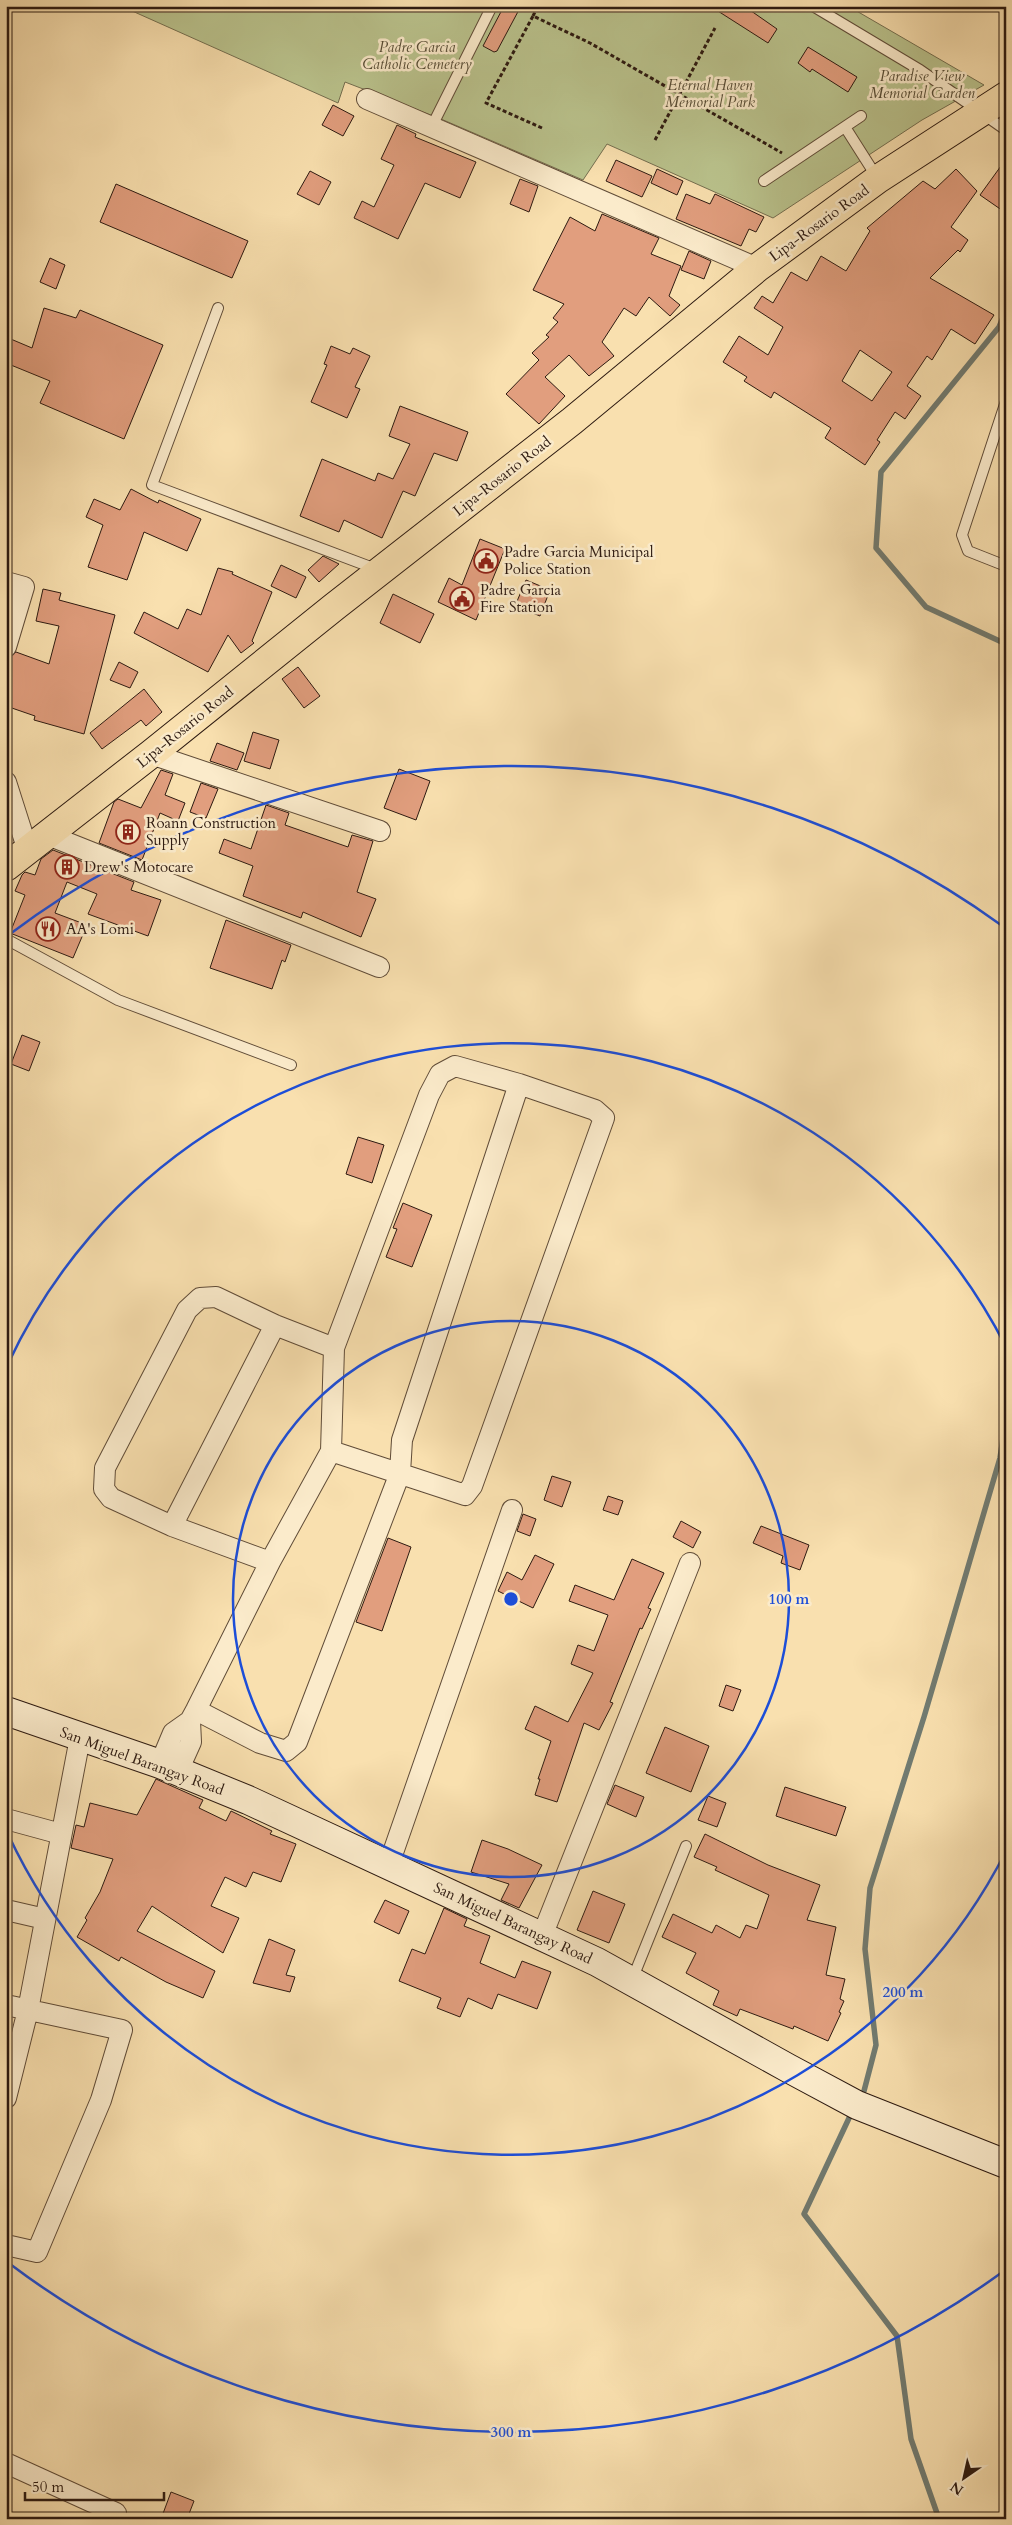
<svg xmlns="http://www.w3.org/2000/svg" width="1012" height="2525" viewBox="0 0 1012 2525" font-family="Cardo,serif">
<rect width="100%" height="100%" fill="#f9e0af"/>
<filter id="stains"><feTurbulence type="fractalNoise" baseFrequency=".004" numOctaves="4"/><feColorMatrix values="0 0 0 0 .2 0 0 0 0 .09 0 0 0 0 .02 0 0 0 .5 -.17"/></filter>
<radialGradient id="worn" r=".72"><stop offset=".6" stop-color="#630" stop-opacity="0"/><stop offset="1" stop-color="#630" stop-opacity=".3"/></radialGradient>
<path fill="#bac38d" stroke="#746e4f" d="M121,6H848L984,85L922,120L773,218L607,144L583,180L441,119L345,82L338,103Z"/>
<g fill="none" stroke-linecap="round" stroke-linejoin="round">
<path stroke="#717b71" stroke-width="5.5" d="M1006,310L999,327L881,472L876,548L926,607L1006,644
M864,2091L876,2045L865,1949L870,1888L924,1717L1000,1458L1006,1418
M850,2116L804,2214L897,2336L911,2439L939,2519"/>
</g>
<path fill="#e19e7e" stroke="#2d1a11" fill-rule="evenodd" d="M504,6H521L497,51L494,52L483,46Z
M710,6H744L777,29L768,43Z
M808,47L857,77L848,92L812,69L810,72L798,63Z
M333,105L354,116L343,136L322,125Z
M397,125L416,134L415,137L476,162L460,198L425,183L398,239L354,218L362,201L374,207L394,165L381,159Z
M1006,159V213L980,195Z
M616,160L652,176L642,197L606,181Z
M657,169L683,181L677,195L651,183Z
M956,169L977,191L951,227L968,240L960,252L958,250L930,278L994,315L975,344L951,329L932,360L927,356L907,386L921,396L905,419L895,412L877,440L880,442L865,465L825,438L831,428L774,392L771,398L744,381L747,377L723,362L739,336L768,355L783,327L754,308L762,296L773,303L791,272L807,281L821,256L846,271L870,231L867,228L923,181L935,189ZM860,350L892,372L872,401L842,381Z
M310,171L331,182L319,205L297,194Z
M520,179L538,186L529,212L510,204Z
M116,184L248,241L232,278L100,222Z
M686,194L710,204L715,194L764,217L756,232L749,229L741,246L676,219Z
M602,214L659,238L651,254L681,266L669,296L680,305L670,316L649,297L636,316L624,308L602,342L614,356L589,376L569,355L545,377L565,396L539,424L506,394L539,360L532,353L549,337L546,335L558,322L553,318L564,304L533,290L570,217L595,231Z
M689,251L711,261L704,279L681,270Z
M50,258L65,265L56,289L40,282Z
M44,308L76,318L80,310L163,345L124,439L40,403L50,381L6,363V337L32,348Z
M331,346L350,354L353,348L370,356L355,387L360,389L347,418L311,402L327,365L324,364Z
M400,406L468,432L457,461L434,453L415,496L403,491L382,538L344,520L339,532L300,516L322,459L375,481L378,473L393,479L410,444L389,436Z
M131,489L158,503L159,500L201,519L187,551L144,532L127,580L88,567L103,525L86,517L94,499L120,510Z
M480,539L505,549L476,620L438,602L449,578L462,585Z
M323,556L339,564L319,582L308,570Z
M281,565L306,577L296,598L271,586Z
M218,568L233,572L232,574L272,592L252,641L254,643L241,653L228,635L208,672L134,633L144,612L178,629L187,609L201,615Z
M526,580L550,590L540,616L515,606Z
M43,589L61,593L59,600L115,615L84,734L34,720L35,716L6,706L7,659L16,652L49,664L59,626L36,621Z
M393,594L434,614L420,643L380,623Z
M119,662L138,672L130,688L110,680Z
M298,667L320,696L304,708L282,679Z
M144,689L162,712L146,726L141,720L102,749L90,733Z
M253,732L279,740L270,769L244,761Z
M217,743L244,753L237,770L210,761Z
M399,769L430,781L416,820L384,808Z
M161,770L173,774L165,795L185,803L178,821L160,813L142,860L99,843L114,802L118,799L141,808Z
M201,783L218,789L206,818L190,812Z
M266,805L289,813L285,825L348,847L352,835L373,841L357,892L376,899L361,937L303,912L301,918L243,896L253,866L219,853L224,839L251,849Z
M53,850L134,882L131,890L161,900L148,936L88,914L97,894L67,882L55,913L87,925L73,958L10,933L25,895L15,891L22,875L25,872L35,875L41,859Z
M226,920L291,945L285,962L282,960L272,989L210,968Z
M22,1035L40,1042L29,1071L11,1064Z
M358,1137L384,1145L372,1183L346,1174Z
M403,1203L432,1215L412,1267L386,1257L397,1229L393,1228Z
M552,1476L571,1482L562,1507L544,1500Z
M608,1496L623,1501L618,1515L603,1510Z
M523,1514L536,1519L530,1536L517,1531Z
M681,1521L701,1532L693,1548L673,1537Z
M761,1526L809,1545L800,1570L781,1563L783,1556L753,1543Z
M388,1538L411,1547L382,1631L356,1622Z
M535,1555L554,1564L533,1608L498,1591L507,1572L522,1580Z
M632,1559L664,1573L648,1608L651,1609L642,1629L640,1628L610,1702L613,1703L599,1730L584,1723L557,1802L535,1795L540,1779H538L551,1741L525,1729L535,1706L568,1722L593,1673L571,1664L578,1645L594,1651L608,1615L569,1601L575,1585L614,1600Z
M726,1685L741,1690L733,1711L719,1706Z
M665,1727L709,1746L691,1792L646,1773Z
M156,1779L203,1800L199,1808L226,1821L231,1811L272,1831L270,1834L296,1844L281,1882L253,1872L246,1887L225,1877L211,1906L239,1918L223,1953L152,1906L137,1931L215,1971L203,1998L166,1982L121,1957L119,1961L77,1937L87,1920L85,1918L100,1892L113,1859L71,1848L76,1825L84,1827L90,1803L137,1815Z
M615,1785L644,1797L636,1817L607,1804Z
M785,1787L846,1807L836,1836L776,1816Z
M708,1796L726,1803L717,1827L698,1820Z
M705,1834L768,1865L820,1885L807,1920L836,1927L826,1975L845,1979L840,1999L844,2001L839,2012L841,2013L828,2041L794,2026L793,2029L740,2009L737,2016L713,2005L719,1991L686,1973L696,1953L662,1937L673,1914L712,1933L716,1925L740,1938L746,1925L757,1929L769,1895L715,1870L717,1867L694,1857Z
M482,1840L508,1849L542,1865L519,1908L501,1900L509,1884L471,1872Z
M593,1891L625,1904L609,1943L577,1930Z
M385,1900L409,1911L399,1934L374,1922Z
M444,1908L467,1919L464,1926L490,1936L480,1963L515,1978L522,1961L551,1972L537,2009L498,1994L492,2009L468,1998L460,2017L437,2008L441,1998L399,1981L412,1949L425,1954Z
M269,1939L295,1950L286,1975L295,1977L290,1992L253,1983Z
M171,2492L194,2501L187,2519H161Z"/>
<g fill="none" stroke-linecap="round" stroke-linejoin="round">
<g stroke="#604c38" stroke-width="12">
<path id="lane" d="M813,6L920,70L1006,130
M845,127L878,179
M431,128L492,6
M764,181L861,116
M218,308L152,485L376,569
M1006,401L962,535L968,551L1006,566
M6,939L118,1000L291,1065
M632,1980L686,1846"/>
</g>
<g stroke="#604c38" stroke-width="22">
<path id="street" d="M367,99L757,268
M6,582L24,587L6,647
M151,754L380,831
M6,782L28,851
M48,835L379,967
M172,1526L275,1325
M270,1562L172,1526L111,1498L104,1489L105,1468L187,1310L200,1298L216,1297L275,1325L334,1348
M196,1710L260,1743L286,1751L297,1742L400,1473L402,1440L519,1084
M160,1764L173,1733L190,1721L196,1710L270,1562L331,1451L334,1348L429,1095L440,1074L455,1066L519,1084L595,1110L604,1118L472,1486L465,1495L331,1451
M178,1771L191,1742L190,1721
M6,1819L61,1834
M389,1864L512,1510
M6,1910L45,1919
M542,1936L690,1563
M6,2005L122,2030L101,2100L37,2252L6,2245
M6,2098L28,2010L80,1738
M6,2463L116,2513"/>
</g>
<g stroke="#2d1a11" stroke-width="30">
<path id="secondary" d="M6,1711L160,1764L248,1800L597,1962L788,2068L857,2105L1006,2164"/>
</g>
<g stroke="#2d1a11" stroke-width="30">
<path id="primary" d="M6,867L151,754L334,607L572,421L757,268L878,179L1006,96"/>
</g>
<path stroke="#2d1a11" stroke-width="3" stroke-dasharray="4 2.5" stroke-linecap="butt" d="M533,16L538,6
M542,128L486,103L533,16L590,43L782,153
M655,140L715,28"/>
<use href="#lane" stroke="#fbebcb" stroke-width="10"/>
<use href="#street" stroke="#fbebcb" stroke-width="20"/>
<use href="#secondary" stroke="#fbebcb" stroke-width="28"/>
<use href="#primary" stroke="#f9e0af" stroke-width="28"/>
</g>
<g fill="none" stroke="#1d4ed8" stroke-width="2.5">
<circle cx="511" cy="1599" r="278"/>
<path d="M1006 1851A555 555 0 0 1 8 1834M8 1364A555 555 0 0 1 1006 1347"/>
<path d="M1001 2273A833 833 0 0 1 10 2264M10 934A833 833 0 0 1 1001 925"/>
</g>
<defs>
<g id="civic-ring" transform="scale(1.25)"><circle r="9.5" fill="#fbebcb" stroke="#8f2418" stroke-width="1.5"/><path d="M-.6-6.5H3V-4.5H.6V-3L4-1V1h2V6H-6V1h2V-1L-.6-3ZM-1.2 2.5V6h2.4V2.5Z" fill="#8f2418"/></g>
<g id="building-ring" transform="scale(1.25)"><circle r="9.5" fill="#fbebcb" stroke="#8f2418" stroke-width="1.5"/><path d="M-4-6H4V6H1V3H-1V6H-4ZM-2.5-4.3h1.7v1.8h-1.7ZM.8-4.3h1.7v1.8H.8ZM-2.5-1h1.7V.8h-1.7ZM.8-1h1.7V.8H.8Z" fill="#8f2418"/></g>
<g id="restaurant-ring" transform="scale(1.25)"><circle r="9.5" fill="#fbebcb" stroke="#8f2418" stroke-width="1.5"/><path d="M-5-6h1v4h1v-4h1v4h1v-4h1v5L-1.5 .5V6h-2V.5L-5-1ZM5-6V6H3V1.5H1.5Q1.5-4 5-6Z" fill="#8f2418"/></g>
</defs>
<g fill-rule="evenodd">
<use href="#civic-ring" x="486" y="561"/>
<use href="#civic-ring" x="462" y="599"/>
<use href="#building-ring" x="128" y="832"/>
<use href="#building-ring" x="67" y="867"/>
<use href="#restaurant-ring" x="48" y="929"/>
</g>
<g text-anchor="middle" dominant-baseline="central" stroke-width="5" stroke-linejoin="round" paint-order="stroke">
<g font-size="15" font-style="italic" fill="#574d36" stroke="#fbebcb">
<text x="417" y="47">Padre Garcia<tspan x="417" dy="17">Catholic Cemetery</tspan></text>
<text x="922" y="76">Paradise View<tspan x="922" dy="17">Memorial Garden</tspan></text>
<text x="710" y="85">Eternal Haven<tspan x="710" dy="17">Memorial Park</tspan></text>
</g>
<g font-size="15" fill="#2d1a11" stroke="#fbebcb">
<text transform="translate(819 223) rotate(-36)">Lipa-Rosario Road</text>
<text transform="translate(502 476) rotate(-38)">Lipa-Rosario Road</text>
<text transform="translate(185 727) rotate(-39)">Lipa-Rosario Road</text>
<text transform="translate(142 1761) rotate(20)">San Miguel Barangay Road</text>
<text transform="translate(513 1923) rotate(25)">San Miguel Barangay Road</text>
</g>
<g font-size="15" fill="#2d1a11" stroke="#fbebcb" text-anchor="start">
<text x="504" y="552">Padre Garcia Municipal<tspan x="504" dy="17">Police Station</tspan></text>
<text x="480" y="590">Padre Garcia<tspan x="480" dy="17">Fire Station</tspan></text>
<text x="146" y="823">Roann Construction<tspan x="146" dy="17">Supply</tspan></text>
<text x="84" y="867">Drew's Motocare</text>
<text x="66" y="929">AA's Lomi</text>
</g>
</g>
<circle cx="511" cy="1599" r="8" fill="#1d4ed8" stroke="#fbebcb" stroke-width="2.5"/>
<g font-size="15" text-anchor="middle" font-weight="bold" fill="#1d4ed8" stroke="#fbebcb" stroke-width="5" stroke-linejoin="round" paint-order="stroke">
<text x="789" y="1604">100 m</text>
<text x="903" y="1997">200 m</text>
<text x="511" y="2437">300 m</text>
</g>
<rect width="1012" height="2525" fill="none" stroke="#f9e0af" stroke-width="25"/>
<rect x="8" y="8" width="997" height="2510" fill="none" stroke="#2d1a11" stroke-width="2.5"/>
<rect x="12" y="12" width="987" height="2500" fill="none" stroke="#2d1a11"/>
<g transform="translate(964 2478) rotate(214)" stroke="#fbebcb" stroke-width="4" paint-order="stroke">
<path d="M0-4L9 19L0 12L-9 19Z" fill="#2d1a11"/>
<text y="-8" font-size="14" font-weight="bold" text-anchor="middle" fill="#2d1a11">N</text>
</g>
<path d="M25 2492v8h139v-8" fill="none" stroke="#2d1a11" stroke-width="2.5"/>
<text x="32" y="2492" font-size="15" fill="#2d1a11" stroke="#fbebcb" stroke-width="4" paint-order="stroke">50 m</text>
<rect width="100%" height="100%" filter="url(#stains)"/>
<rect width="100%" height="100%" fill="url(#worn)"/>
</svg>
